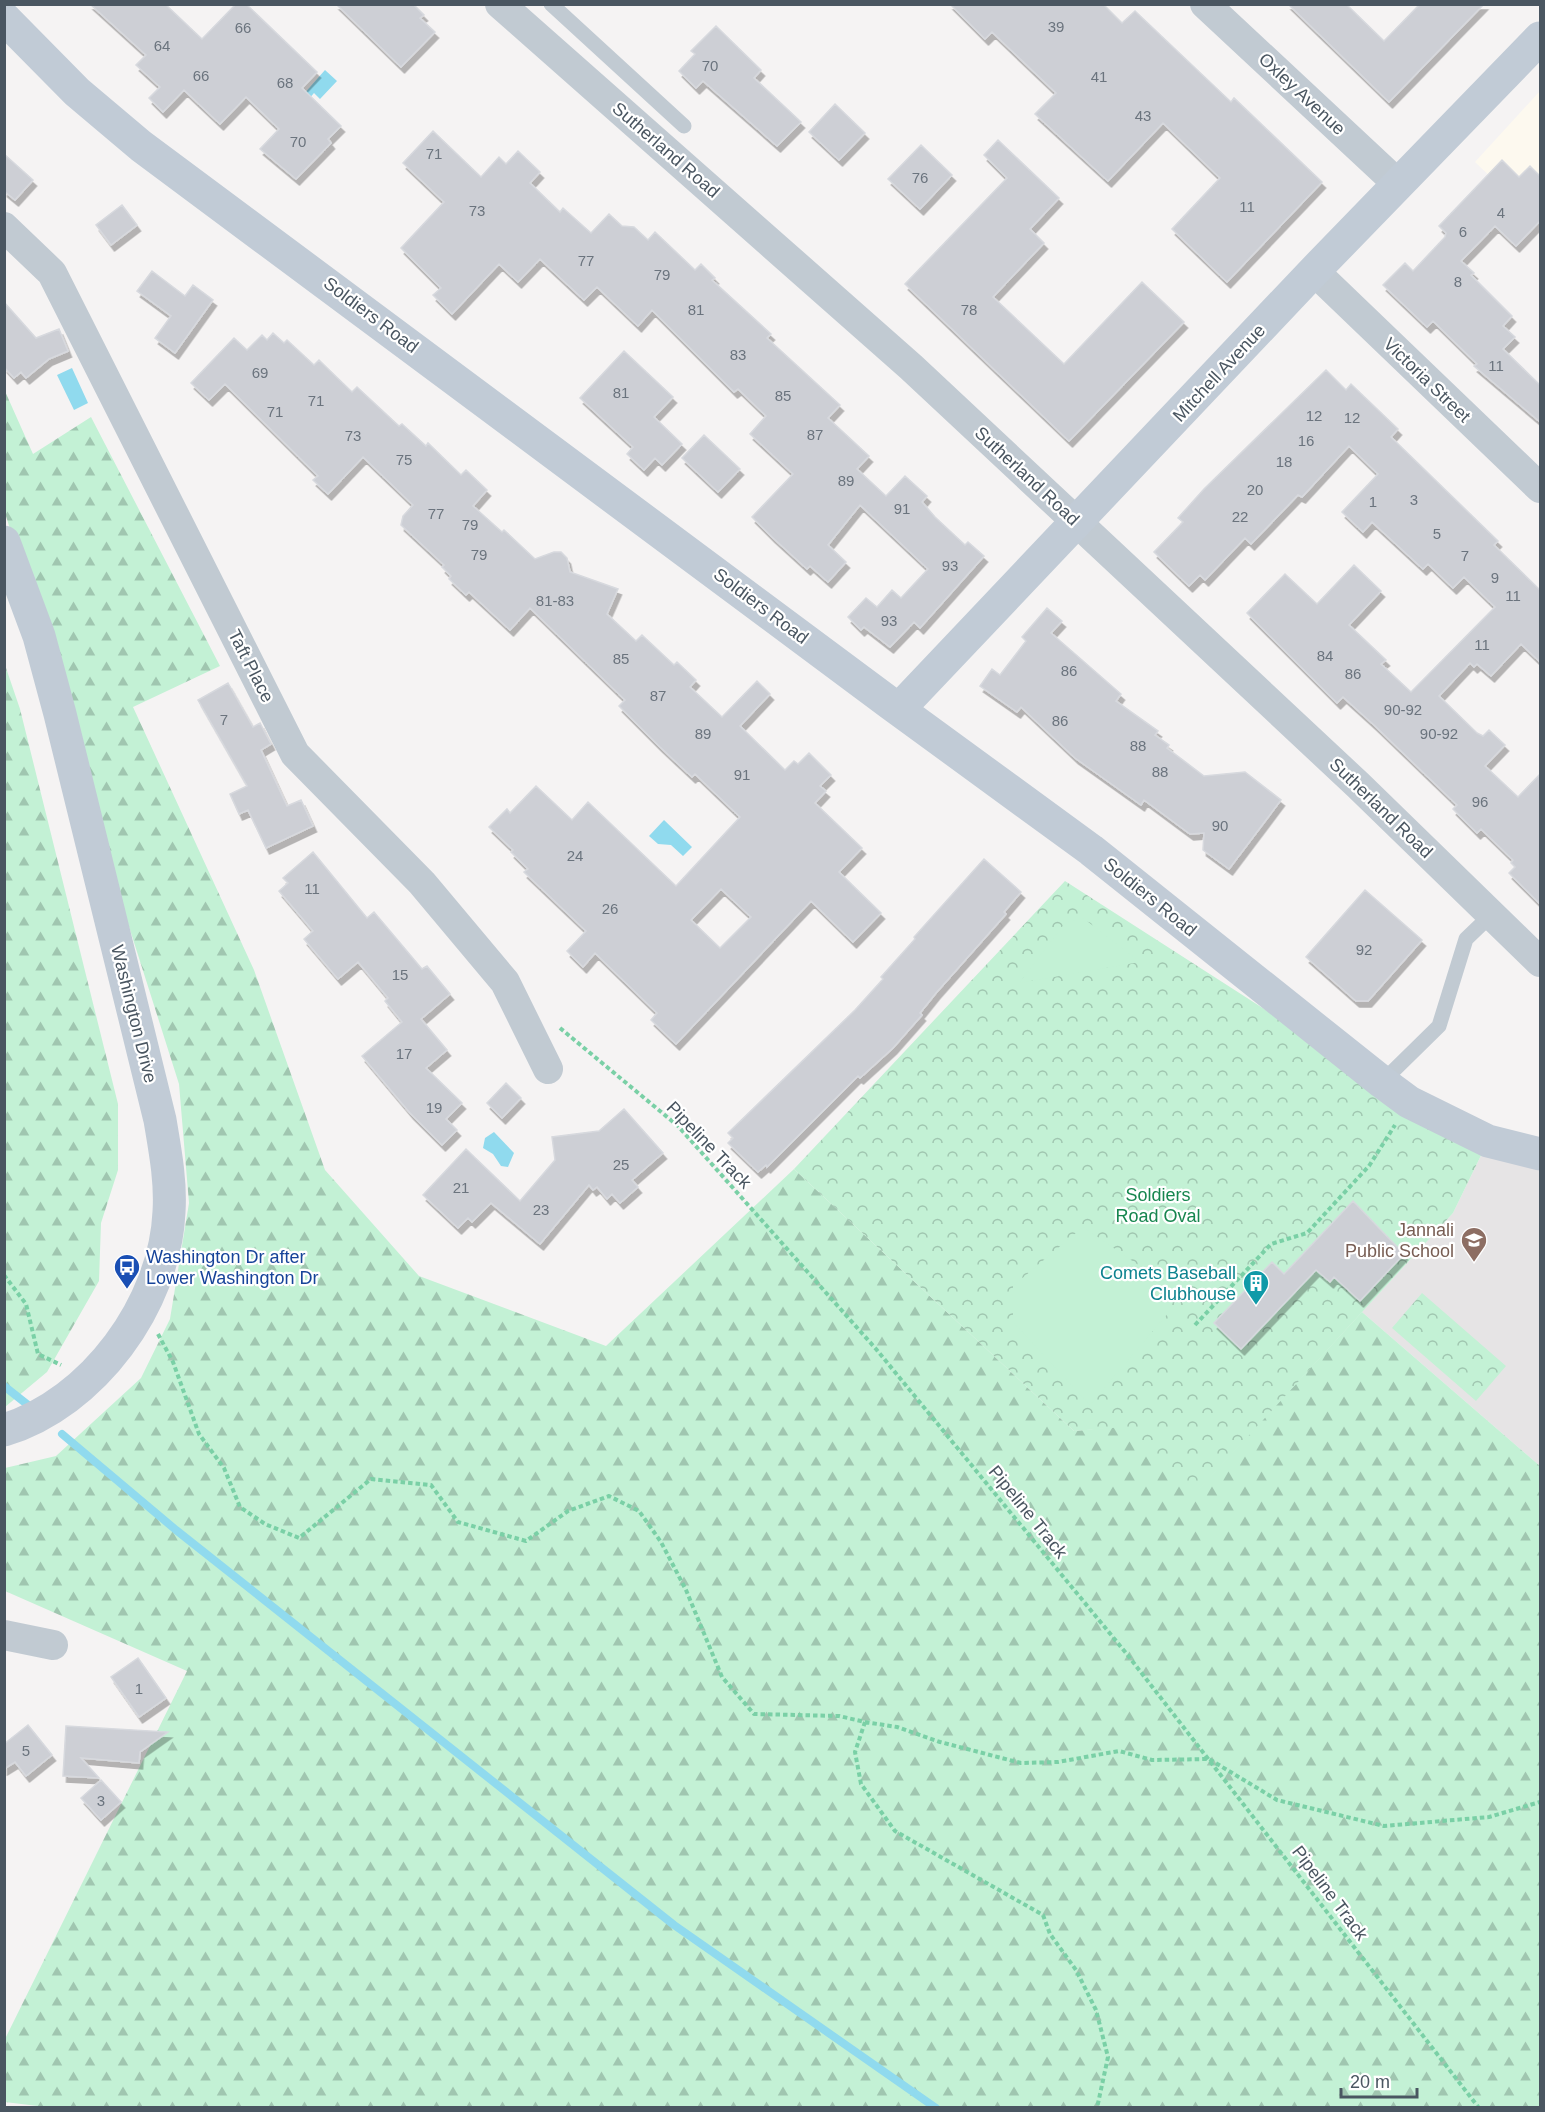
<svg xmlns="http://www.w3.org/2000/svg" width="1545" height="2112" viewBox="0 0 1545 2112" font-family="Arial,sans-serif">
<defs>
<pattern id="forest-firs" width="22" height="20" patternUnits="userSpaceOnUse" patternTransform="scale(1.5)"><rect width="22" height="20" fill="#c3f1d5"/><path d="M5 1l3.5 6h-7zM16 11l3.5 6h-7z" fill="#a0c6b0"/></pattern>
<pattern id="park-crowns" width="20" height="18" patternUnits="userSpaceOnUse" patternTransform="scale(1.5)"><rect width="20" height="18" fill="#c3f1d5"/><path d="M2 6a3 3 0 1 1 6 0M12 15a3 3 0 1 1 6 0" fill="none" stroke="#a0c6b0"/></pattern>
<filter id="shadow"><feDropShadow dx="3.5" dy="6" stdDeviation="0" flood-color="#0004"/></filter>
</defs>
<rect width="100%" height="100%" fill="#f5f3f3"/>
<path fill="#fdf9ef" d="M1540,91V224L1475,162Z"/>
<path fill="#e6e4e5" d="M1488,1141L1540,1152V1466L1362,1312L1453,1213Z"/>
<path fill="url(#forest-firs)" d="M4,389L33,454L91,417L220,666L133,707L254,970L325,1170L419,1276L606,1346L794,1169L1074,1431L1124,1426L1196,1492L1362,1312L1540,1466V2107L54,2108L5,2102V2039L187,1671L5,1591V1468L56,1456L141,1378L170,1319L189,1203L179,1084L118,892L75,736L5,513Z
M4,662L20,709L118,1104V1170L101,1223L99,1281L47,1372L5,1407Z"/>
<path fill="url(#park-crowns)" d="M1065,881L1404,1099L1488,1141L1453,1213L1196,1493L1124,1427L1074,1431L794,1169Z
M1422,1293L1506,1366L1476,1401L1392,1328Z"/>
<path fill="#c3f1d5" d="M1083,918L1140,962L1019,983L1065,923Z
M1083,1227L1163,1282L1169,1312L1090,1405L1013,1322V1286Z"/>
<path fill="#90daee" d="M325,70L337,81L320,99L314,93L308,100L303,95Z
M72,368L88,403L74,410L57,375Z
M664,820L692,847L683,856L671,845L658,844L649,836Z
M494,1132L514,1153L508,1167L501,1166L493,1154L483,1148L485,1138Z"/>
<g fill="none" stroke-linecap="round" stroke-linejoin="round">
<path stroke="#90daee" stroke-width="8" d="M4,1386L28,1405
M62,1434L176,1530L674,1925L936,2108"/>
</g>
<path fill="#cdcfd5" stroke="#d7d9de" stroke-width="1.5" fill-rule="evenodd" filter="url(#shadow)" d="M90,4H165L202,39L236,4H246L317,72L302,88L341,126L328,139L331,143L296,179L260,149L279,129L246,97L220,124L184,90L163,112L149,98L160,87L136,65L146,55Z
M336,4H413L424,15L420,18L435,32L401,67Z
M950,4H1103L1122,23L1135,11L1231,102L1234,98L1322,182L1227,282L1172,229L1220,178L1163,123L1108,181L1035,114L1056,93L992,32L985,39Z
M1288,4H1346L1384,41L1420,4H1484L1389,102Z
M716,26L761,70L754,78L801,122L777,146L703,81L696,88L679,71L695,54L691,51Z
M835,104L865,133L839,160L809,132Z
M433,131L481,177L499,157L506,164L518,151L540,172L530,183L560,212L563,208L591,233L609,214L622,226L634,227L648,240L655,232L695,270L701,264L715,278L712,280L771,334L767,338L840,405L828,418L869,456L857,469L886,496L905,476L927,496L922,502L935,517L965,545L968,542L984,556L920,628L914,622L890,647L864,627L861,630L848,617L866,598L877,607L892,590L901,598L928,569L860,505L828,545L846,562L828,582L810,566L807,569L772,537L752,517L793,474L750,434L766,416L738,389L734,392L652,310L638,326L597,287L584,300L540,259L518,282L499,264L452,314L433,295L441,288L401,248L444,202L403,163Z
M998,140L1059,198L1030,229L1044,243L993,297L1064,364L1142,282L1184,322L1069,441L905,284L1007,178L984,155Z
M921,145L952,175L920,209L888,179Z
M4,154L33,180L15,200L4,191Z
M1502,160L1519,177L1530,166L1540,176V221L1516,246L1495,226L1461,261L1474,273L1471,275L1512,316L1503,326L1515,337L1503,349L1540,385V422L1474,366L1477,364L1433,321L1427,327L1383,285L1405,263L1413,271L1445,237L1446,233L1439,226Z
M122,205L137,225L111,245L96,225Z
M152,271L185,296L193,285L213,300L175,353L155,338L171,316L137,291Z
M4,302L36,338L59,329L68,351L49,359L26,378L21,372L14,378L4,367Z
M273,333L284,343L287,340L314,365L319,360L352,392L357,387L399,426L402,424L426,446L428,443L461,475L466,470L487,490L473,506L502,532L504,530L535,559L554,552H561L567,558L570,572L618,589L607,614L636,641L642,635L674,665L677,662L696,680L690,687L722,717L757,681L770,694L740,726L785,770L794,761L798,764L809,753L831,775L820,786L826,791L815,803L862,848L839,872L881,913L853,942L811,901L676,1044L651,1020L657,1013L595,953L583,967L567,951L586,931L524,872L528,869L511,852L513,850L489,827L507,809L510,813L536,786L572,820L588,802L676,886L740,817L695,774L692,777L660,747L619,706L625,700L530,608L510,630L469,592L466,595L449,579L451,576L442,567L444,565L401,525L403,516L413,505L363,457L328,494L313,480L318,476L225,384L209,400L191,383L234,338L247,350L262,335L267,340ZM721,889L751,917L720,948L691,920Z
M624,351L673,397L654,417L682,444L662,465L655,458L644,470L627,454L633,447L580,398Z
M1326,370L1346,390L1351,384L1398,429L1391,437L1498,541L1494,545L1540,590V662L1521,644L1491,676L1477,664L1474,667L1470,663L1439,696L1477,733L1483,736L1489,730L1505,745L1485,766L1518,797L1540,774V904L1509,873L1515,867L1511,863L1513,860L1481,829L1477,833L1453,809L1457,805L1374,725L1343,697L1337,703L1247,613L1285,574L1317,604L1354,565L1381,591L1349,625L1386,660L1381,664L1411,692L1495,607L1464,577L1453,588L1428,564L1423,569L1372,522L1363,532L1342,512L1378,474L1349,446L1302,497L1298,495L1251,544L1245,538L1205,580L1200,575L1189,586L1154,552L1183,522L1178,518L1204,489Z
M704,435L740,469L718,492L682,458Z
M1047,608L1062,621L1051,633L1121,694L1116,701L1158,731L1155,735L1169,745L1167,748L1204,776L1245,772L1281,800L1229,869L1203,850L1204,833L1190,834L1144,800L1141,805L1075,758L1021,707L1017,712L980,686L992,669L1000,675L1026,641L1022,637Z
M228,683L253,727L260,723L271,744L261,750L287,806L301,800L313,826L266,848L248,810L239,814L230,794L247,786L198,700Z
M313,852L367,918L374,912L422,969L427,966L450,994L421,1019L447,1050L426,1068L462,1103L446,1119L457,1130L442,1145L410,1113L362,1056L402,1022L385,1001L388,998L358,962L338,979L304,939L313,931L279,891L288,883L283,878Z
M984,859L1021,892L1004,912L1006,914L936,993L920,1013L922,1015L893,1048L860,1078L858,1076L767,1167L766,1165L758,1172L728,1143L733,1138L728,1133L855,1010L883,979L881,977L915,939L914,937Z
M1365,890L1422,940L1368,1001H1356L1306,957Z
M506,1083L521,1098L502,1118L487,1103Z
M624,1109L663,1153L632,1180L638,1187L620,1203L612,1194L607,1199L597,1187L593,1190L589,1185L540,1244L491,1203L472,1222L468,1218L458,1228L423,1195L466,1149L520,1201L555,1160L552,1137L599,1131Z
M1353,1201L1404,1254L1360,1301L1334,1277L1330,1282L1316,1270L1241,1349L1214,1323L1272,1262L1284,1274Z
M138,1658L166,1698L139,1717L111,1677Z
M28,1725L52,1755L26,1776L15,1762L4,1769V1744Z
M66,1726L168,1732L140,1752L139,1763L81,1758L99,1778L63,1776Z
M101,1780L121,1802L101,1820L81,1798Z"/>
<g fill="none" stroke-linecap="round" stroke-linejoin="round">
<path stroke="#7ad0a6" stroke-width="4" stroke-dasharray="4.5 3" stroke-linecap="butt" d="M560,1028L678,1126L876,1349L1126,1653L1479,2108
M4,1275L26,1304L38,1354L61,1365
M1195,1325L1271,1244L1307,1233L1369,1166L1395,1125
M158,1334L173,1362L199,1434L224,1468L240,1507L265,1524L299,1538L371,1479L431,1485L458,1522L526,1541L568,1511L609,1496L639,1511L661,1542L686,1590L722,1677L754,1714L839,1716L865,1722L855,1752L861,1784L895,1831L1043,1915L1050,1934L1076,1970L1096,2010L1108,2057L1097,2108
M865,1722L897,1727L940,1742L1021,1763L1058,1762L1119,1751L1152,1760L1209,1759L1277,1800L1384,1826L1489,1817L1540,1802"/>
<path stroke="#c1cad2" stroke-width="15" d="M551,4L684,126
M1382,1082L1439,1026L1466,939L1491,915"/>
<path stroke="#c1cad2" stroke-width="30" d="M500,4L911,367L1358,785L1540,962
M1205,4L1398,184
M4,227L52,273L295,754L422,883L505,982L548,1069
M1314,271L1540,488
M4,1635L53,1645"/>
<path stroke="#c1cbd6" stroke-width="33" d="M4,18L77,92L141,146L891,704L1091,850L1382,1082L1409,1102L1488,1141L1540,1154
M4,542L39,636L60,714L160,1120C165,1150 171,1181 169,1212C165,1304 93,1403 4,1430
M899,709L1314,271L1540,38"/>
</g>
<defs>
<g id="school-pin" transform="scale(1.35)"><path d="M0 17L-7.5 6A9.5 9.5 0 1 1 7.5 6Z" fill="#8d6e63" stroke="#fff"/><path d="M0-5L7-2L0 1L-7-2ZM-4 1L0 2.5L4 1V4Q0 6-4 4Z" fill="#fff"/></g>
<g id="bus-pin" transform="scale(1.35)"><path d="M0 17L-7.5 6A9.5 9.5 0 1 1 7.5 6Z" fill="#1a4fb4" stroke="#fff"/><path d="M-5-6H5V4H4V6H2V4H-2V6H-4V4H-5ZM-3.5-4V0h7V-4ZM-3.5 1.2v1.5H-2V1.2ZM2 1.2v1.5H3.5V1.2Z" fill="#fff"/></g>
<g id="building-pin" transform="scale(1.35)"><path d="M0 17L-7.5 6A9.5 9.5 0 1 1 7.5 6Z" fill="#0f9aa8" stroke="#fff"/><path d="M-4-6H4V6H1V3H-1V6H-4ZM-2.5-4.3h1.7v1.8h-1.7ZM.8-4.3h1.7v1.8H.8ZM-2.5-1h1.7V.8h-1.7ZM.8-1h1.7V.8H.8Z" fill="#fff"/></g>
</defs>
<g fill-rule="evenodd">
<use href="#school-pin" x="1474" y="1240"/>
<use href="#bus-pin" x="127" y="1267"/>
<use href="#building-pin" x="1256" y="1283"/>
</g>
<g text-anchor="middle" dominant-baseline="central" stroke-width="4.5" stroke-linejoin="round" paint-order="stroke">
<g font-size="15" fill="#6b747e">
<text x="1056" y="26">39</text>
<text x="243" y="27">66</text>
<text x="162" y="45">64</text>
<text x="710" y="65">70</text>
<text x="201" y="75">66</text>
<text x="1099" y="76">41</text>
<text x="285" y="82">68</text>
<text x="1143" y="115">43</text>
<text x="298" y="141">70</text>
<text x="434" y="153">71</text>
<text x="920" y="177">76</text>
<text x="1247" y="206">11</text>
<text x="477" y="210">73</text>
<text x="1501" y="212">4</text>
<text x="1463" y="231">6</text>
<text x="586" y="260">77</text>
<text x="662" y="274">79</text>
<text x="1458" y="281">8</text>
<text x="696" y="309">81</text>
<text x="969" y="309">78</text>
<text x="738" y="354">83</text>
<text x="1496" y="365">11</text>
<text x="260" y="372">69</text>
<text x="621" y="392">81</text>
<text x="783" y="395">85</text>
<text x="316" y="400">71</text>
<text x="275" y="411">71</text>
<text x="1314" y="415">12</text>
<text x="1352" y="417">12</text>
<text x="815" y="434">87</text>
<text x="353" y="435">73</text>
<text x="1306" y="440">16</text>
<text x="404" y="459">75</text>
<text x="1284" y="461">18</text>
<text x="846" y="480">89</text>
<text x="1255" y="489">20</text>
<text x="1414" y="499">3</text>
<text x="1373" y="501">1</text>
<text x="902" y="508">91</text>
<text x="436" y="513">77</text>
<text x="1240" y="516">22</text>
<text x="470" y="524">79</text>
<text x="1437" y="533">5</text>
<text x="479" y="554">79</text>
<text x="1465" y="555">7</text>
<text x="950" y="565">93</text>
<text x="1495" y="577">9</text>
<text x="1513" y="595">11</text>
<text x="555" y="600">81-83</text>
<text x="889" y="620">93</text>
<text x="1482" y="644">11</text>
<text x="1325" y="655">84</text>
<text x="621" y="658">85</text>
<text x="1069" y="670">86</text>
<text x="1353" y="673">86</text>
<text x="658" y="695">87</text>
<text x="1403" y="709">90-92</text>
<text x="224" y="719">7</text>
<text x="1060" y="720">86</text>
<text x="703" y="733">89</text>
<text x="1439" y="733">90-92</text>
<text x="1138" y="745">88</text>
<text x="1160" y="771">88</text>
<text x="742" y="774">91</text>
<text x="1480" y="801">96</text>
<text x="1220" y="825">90</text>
<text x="575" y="855">24</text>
<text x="312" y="888">11</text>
<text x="610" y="908">26</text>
<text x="1364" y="949">92</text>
<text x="400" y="974">15</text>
<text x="404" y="1053">17</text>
<text x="434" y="1107">19</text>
<text x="621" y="1164">25</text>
<text x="461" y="1187">21</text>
<text x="541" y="1209">23</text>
<text x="139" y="1688">1</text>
<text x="26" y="1750">5</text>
<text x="101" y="1800">3</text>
</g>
<g font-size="18" fill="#4a5661" stroke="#fff">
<text transform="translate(1302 94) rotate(43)">Oxley Avenue</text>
<text transform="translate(666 150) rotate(41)">Sutherland Road</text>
<text transform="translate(371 315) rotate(37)">Soldiers Road</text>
<text transform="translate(1219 373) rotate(-47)">Mitchell Avenue</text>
<text transform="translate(1427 380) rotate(44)">Victoria Street</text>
<text transform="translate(1027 476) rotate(43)">Sutherland Road</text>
<text transform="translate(761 606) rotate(37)">Soldiers Road</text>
<text transform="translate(251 666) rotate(63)">Taft Place</text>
<text transform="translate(1381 808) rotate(44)">Sutherland Road</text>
<text transform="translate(1150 897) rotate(39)">Soldiers Road</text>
<text transform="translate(134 1014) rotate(76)">Washington Drive</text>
<text transform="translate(709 1145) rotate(46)">Pipeline Track</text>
<text transform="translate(1028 1512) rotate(51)">Pipeline Track</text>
<text transform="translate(1330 1893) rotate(53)">Pipeline Track</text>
</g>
<g font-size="18" fill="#17864f" stroke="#fff">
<text x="1158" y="1195">Soldiers<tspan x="1158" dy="21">Road Oval</tspan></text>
</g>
<g font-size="18" fill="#785e54" stroke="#fff" text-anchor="end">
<text x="1454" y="1230">Jannali<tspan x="1454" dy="21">Public School</tspan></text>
</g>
<g font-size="18" fill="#164399" stroke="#fff" text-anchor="start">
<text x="146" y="1257">Washington Dr after<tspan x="146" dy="21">Lower Washington Dr</tspan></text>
</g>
<g font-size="18" fill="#0d838f" stroke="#fff" text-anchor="end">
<text x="1236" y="1273">Comets Baseball<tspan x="1236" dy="21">Clubhouse</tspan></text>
</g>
</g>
<rect width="1545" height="2112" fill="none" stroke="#4a5661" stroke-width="12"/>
<path d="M1341 2088v9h76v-9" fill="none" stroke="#4a5661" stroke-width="3"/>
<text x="1350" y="2088" font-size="18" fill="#4a5661" stroke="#ffffff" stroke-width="4.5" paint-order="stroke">20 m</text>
</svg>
